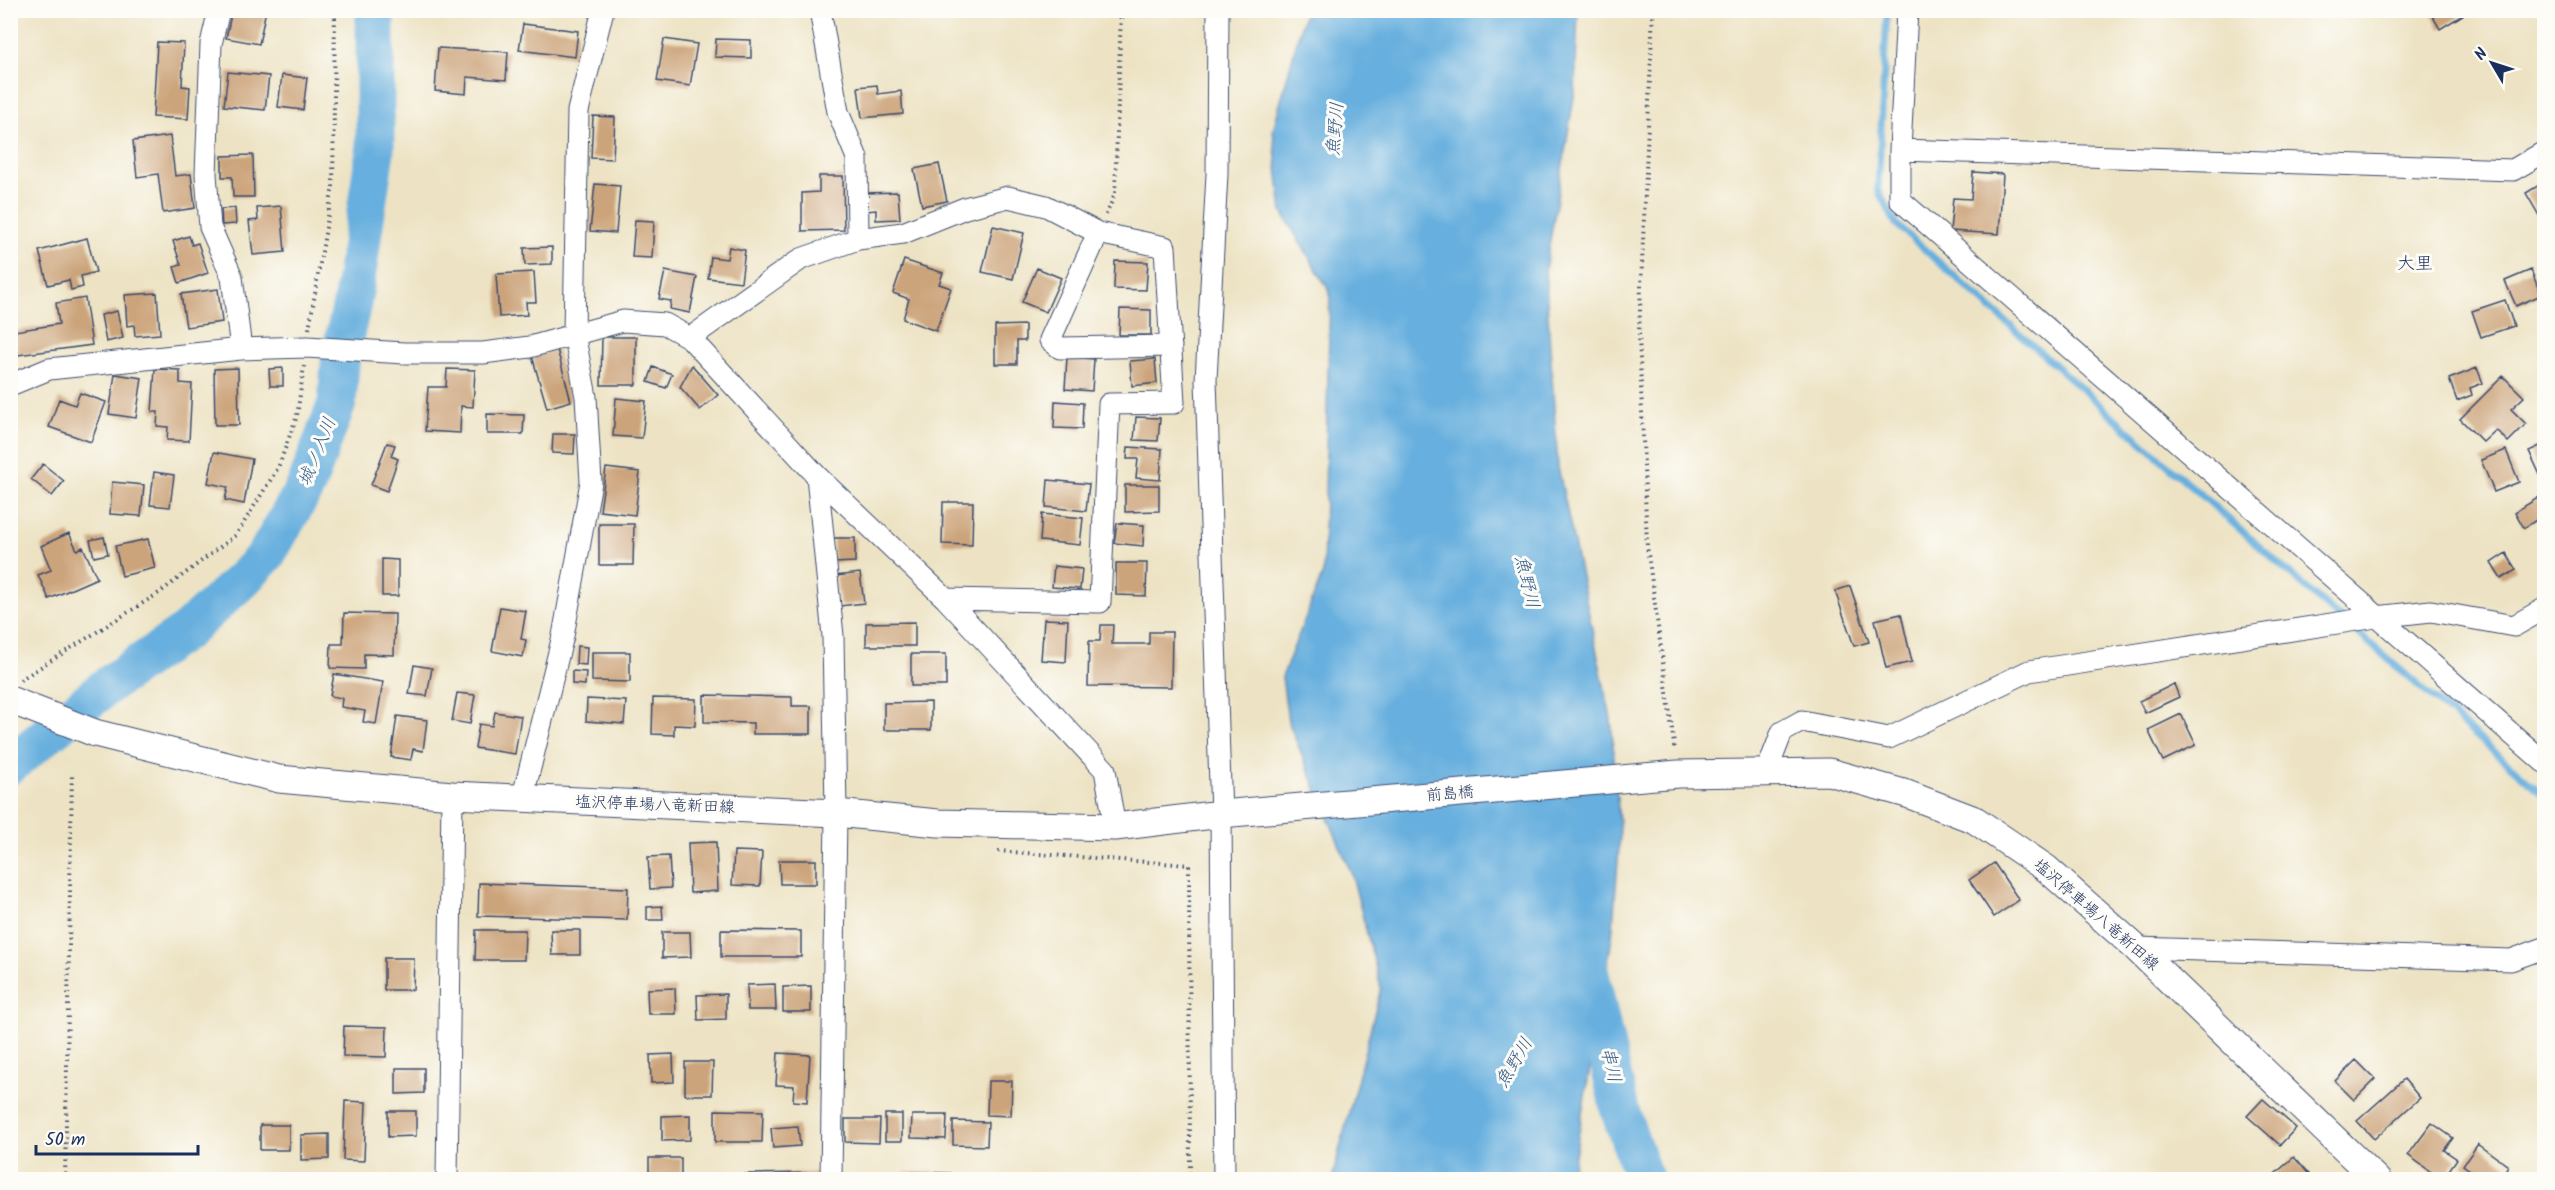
<svg xmlns="http://www.w3.org/2000/svg" width="2555" height="1190" viewBox="0 0 2555 1190" font-family="Kalam,'Klee One',sans-serif">
<rect width="100%" height="100%" fill="#fdfcf7"/>
<filter id="ink" filterUnits="userSpaceOnUse"><feTurbulence type="fractalNoise" baseFrequency=".0167" numOctaves="2"/><feDisplacementMap in="SourceGraphic" scale="12" xChannelSelector="R" yChannelSelector="G"/><feConvolveMatrix kernelMatrix="1 2 1 2 8 2 1 2 1" color-interpolation-filters="sRGB"/></filter>
<filter id="wash" filterUnits="userSpaceOnUse"><feTurbulence type="fractalNoise" baseFrequency=".008" numOctaves="4" result="noise"/><feDisplacementMap in="SourceGraphic" scale="24" xChannelSelector="R" yChannelSelector="G"/><feGaussianBlur stdDeviation="1.35" result="paint"/><feColorMatrix in="noise" values="0 0 0 0 0 0 0 0 0 0 0 0 0 0 0 0 0 1.4 0 .05"/><feComposite in="paint" operator="in"/></filter>
<g filter="url(#wash)">
<rect width="100%" height="100%" fill="#ede3c4"/>
<path fill="#66afde" stroke="#406f9e" stroke-width="1.5" d="M1305,11H1578L1575,91L1545,271L1558,467L1611,719L1620,835L1612,938L1571,1179H1332L1381,988L1352,875L1288,721L1282,677L1323,573L1330,292L1282,212L1273,130Z"/>
<g fill="none" stroke-linecap="round" stroke-linejoin="round">
<path stroke="#66afde" stroke-width="7" d="M1887,10L1878,190L1896,224L2341,619
M2350,626L2544,795"/>
<path stroke="#66afde" stroke-width="39" d="M10,765L104,688L185,632L242,580L266,555L306,486L337,403L341,352L353,299L375,151V10
M1588,965L1620,1111L1644,1180"/>
</g>
<g id="blocks">
<path fill="#cca47b" d="M232,10H266L259,44L226,38Z
M2429,10H2471L2440,29Z
M523,24L578,31L575,57L519,50Z
M664,39L697,44L690,86L657,81Z
M716,39L751,40V58L715,57Z
M157,42L184,43L182,86L190,87L188,119L153,117Z
M438,48L508,52L506,80L467,77L466,94L435,91Z
M228,72L269,76L265,110L224,106Z
M282,75L307,78L303,110L278,107Z
M877,85L878,94L901,91L903,114L862,118L858,87Z
M593,116L615,117L613,159L591,158Z
M170,136L175,176L191,174L195,208L163,213L158,174L137,177L133,141Z
M253,155L254,197H233L232,177H222V156Z
M939,164L947,201L922,206L914,169Z
M1973,172L2003,174L1999,234L1950,231L1953,198L1971,199Z
M819,176H843L844,230L802,231V193L819,192Z
M2544,182V217L2541,219L2526,193Z
M595,184L620,186L616,233L590,231Z
M898,192L900,219L876,220V210L867,211L866,193Z
M281,206L285,252L253,255L249,221L258,220L257,208Z
M235,208L236,224L222,225L221,209Z
M635,220L654,221L652,258L632,257Z
M993,226L1024,233L1013,279L982,272Z
M189,236L192,245L198,243L208,273L179,283L174,267L181,265L173,241Z
M87,238L96,272L81,276L83,287L71,290L69,280L48,285L39,251Z
M552,247V264L525,265L524,248Z
M729,247L745,250L741,282L708,278L711,257L727,259Z
M904,260L943,273L939,284L951,288L936,331L903,319L909,299L893,293Z
M1115,261L1148,262L1146,290L1114,289Z
M1037,268L1061,278L1046,312L1022,302Z
M2531,270L2541,295L2516,306L2505,281Z
M665,271L697,277L690,313L670,309L671,301L659,299Z
M534,272L536,302H526L527,315L499,317L496,274Z
M218,289L222,322L186,327L181,294Z
M157,293L160,334L135,336L134,325L127,326L125,295Z
M85,298L92,345L18,355L14,331L59,324L56,303Z
M2505,300L2514,326L2481,337L2472,311Z
M1120,309L1151,310V335H1119Z
M117,311L123,338L106,342L101,315Z
M1025,325V341H1017V364H995V326Z
M602,337H636V385H601Z
M557,349L571,401L547,408L532,356Z
M1067,357L1094,359L1092,391L1065,389Z
M1155,359L1157,383L1132,386L1130,361Z
M692,365L718,395L700,410L680,387Z
M653,367L672,374L666,388L648,382Z
M238,368L239,425H215L214,369Z
M283,368V386H270L269,369Z
M2477,368L2483,383L2470,388L2472,395L2457,401L2449,379Z
M155,369L180,370V383L192,384L189,441L167,440L168,427L157,426L158,412H152Z
M447,369L475,370L473,407L461,406L460,433L425,431L428,387H446Z
M115,374L142,378L136,418L109,414Z
M2503,376L2524,397L2511,409L2526,424L2508,442L2496,430L2483,442L2460,419Z
M80,393L106,402L91,442L49,427L59,399L75,405Z
M616,398L646,401L642,438L613,436Z
M1055,401L1083,403L1082,429L1054,428Z
M487,414L524,415L523,434H487Z
M1136,417L1160,418L1158,441L1134,440Z
M553,434H575L574,454L552,453Z
M387,443L395,445L391,456L398,459L387,491L371,485Z
M2544,444V475L2541,477L2529,451Z
M1128,447L1162,449L1160,480L1136,478L1138,459H1127Z
M2506,450L2519,482L2494,492L2481,460Z
M214,452L252,459L244,504L225,500L228,487L208,483Z
M43,464L64,481L52,496L31,479Z
M606,468L640,472L635,515L600,511Z
M154,472L174,475L170,507L150,505Z
M1048,480L1089,484L1086,511L1046,507Z
M112,482L144,485L141,516L110,514Z
M1125,485H1159V511L1125,512Z
M2544,494V515L2524,528L2515,512Z
M943,502H973L972,545L942,544Z
M1042,514L1083,518L1080,545L1040,541Z
M1117,523L1144,525L1143,546L1114,543Z
M599,524H634L633,565H599Z
M69,533L77,550L83,547L97,578L49,599L38,575L51,570L41,546Z
M104,537L108,554L94,557L90,540Z
M833,538H855V562L833,563Z
M148,539L155,568L122,576L115,546Z
M2506,553L2516,570L2501,579L2491,563Z
M382,559L398,560V596H382Z
M1116,563H1147L1146,596L1116,595Z
M1054,566L1082,569L1080,589L1052,587Z
M860,573L864,603L840,606L836,576Z
M1850,586L1869,642L1854,646L1835,591Z
M500,607L526,611L521,639L526,640L523,657L492,651Z
M344,613L395,614L394,655L364,654V669L330,668L331,644H343Z
M1901,614L1912,662L1886,668L1875,620Z
M1044,619L1068,620L1066,662L1041,660Z
M915,622V646H866V623Z
M1101,625H1113L1112,644H1149V632H1172L1171,687L1088,686L1089,641H1100Z
M577,646L587,647L586,665L576,664Z
M592,652H630V682L592,681Z
M911,654H946V686H911Z
M414,665L432,668L427,696L409,694Z
M572,671L586,672L585,685L572,684Z
M334,674L383,682L376,724L363,722L365,711L341,707L342,698L330,696Z
M2174,684L2179,697L2145,713L2139,701Z
M457,693L475,695L470,724L452,721Z
M704,695L792,697V706H811V734H753V723L704,722Z
M653,698L696,699L695,726L674,725V735L652,734Z
M587,699L626,701L624,724L586,721Z
M931,702V730H884V703Z
M495,712L521,716L515,754L475,748L479,724L492,726Z
M2181,714L2196,745L2163,761L2148,730Z
M397,716L427,720L423,751L413,749L411,760L391,757Z
M716,842L718,891L690,893L688,843Z
M734,851L762,852L760,886L732,885Z
M669,856L671,888L650,889L648,857Z
M779,860H816V884H780Z
M1994,863L2019,900L1994,917L1969,880Z
M479,883L628,888L627,920L478,916Z
M662,906L663,920H647V907Z
M476,930H525L524,960H475Z
M551,930H580V955H552Z
M721,930L801,931V957H721Z
M662,932H690L691,957L662,958Z
M384,958H414L413,990H384Z
M775,984L776,1010H748L747,985Z
M811,986V1012H783V987Z
M675,988L676,1014H648L647,989Z
M726,994V1019L698,1020L697,995Z
M344,1026L387,1027L386,1057L343,1056Z
M778,1053L810,1055L807,1102L793,1101L794,1086L776,1085Z
M673,1054L674,1082L651,1083L650,1055Z
M2356,1060L2375,1079L2354,1100L2335,1081Z
M685,1062H713L712,1095H685Z
M396,1068H424V1093L396,1094Z
M2404,1079L2420,1098L2374,1139L2357,1121Z
M988,1081H1012L1011,1116L987,1115Z
M2263,1099L2296,1128L2280,1145L2247,1116Z
M345,1101L366,1102L364,1161L343,1160Z
M715,1110L763,1111L762,1142H715Z
M388,1111H416V1136L388,1137Z
M885,1114H902V1141H885Z
M690,1115V1140L662,1141V1116Z
M912,1115H947L946,1139L911,1138Z
M845,1119H880L879,1143L845,1142Z
M953,1121L988,1122L987,1146L953,1145Z
M2432,1123L2453,1138L2444,1150L2457,1159L2442,1180L2408,1155Z
M260,1125H289V1150H260Z
M798,1126L800,1146L773,1148L771,1128Z
M329,1134V1159L301,1160V1135Z
M2478,1144L2508,1166L2499,1180H2484L2463,1165Z
M2294,1157L2314,1180H2268Z
M649,1158H681V1180H649Z
M904,1172L950,1173L949,1180H903Z
M819,1173V1180H745V1174Z"/>
</g>
</g>
<g filter="url(#ink)">
<use href="#blocks" fill-opacity="0" stroke="#3a4a6d" stroke-width="1.5"/>
<g fill="none" stroke-linecap="round" stroke-linejoin="round">
<g stroke="#3a4a6d" stroke-width="23">
<path id="minor" d="M219,10L211,44L206,174L210,227L232,277L241,349
M820,10L838,112L857,158L858,239
M1218,10L1217,174L1206,380L1221,814L1224,1180
M1907,10L1900,150V200L2544,762
M1900,150L2513,170L2544,152
M1098,233L1050,340L1060,348L1171,346
M690,338L801,259L858,239L903,233L965,208L1008,197L1046,206L1098,233L1165,247L1174,403L1109,404L1100,602L946,599
M10,385L49,369L241,349L307,347L404,353H483L530,347L623,321L665,324L690,338L817,476L946,599L1105,770L1115,827
M817,476L833,636L836,813L831,1180
M1767,771L1782,732L1802,721L1889,738L2029,671L2376,617L2431,611L2514,626L2544,609
M522,800L563,636L591,482L586,397L574,333L578,111L603,10
M2136,948L2511,960L2544,948
M447,1180L452,795"/>
</g>
<g stroke="#3a4a6d" stroke-width="29">
<path id="major" d="M10,700L95,733L279,779L452,795L836,813L938,823L1115,827L1221,814L1678,774L1829,772L1907,794L1975,820L2047,869L2136,948L2377,1180"/>
</g>
<path stroke="#3a4a6d" stroke-width="4" stroke-dasharray="1.5 4.5" stroke-linecap="butt" d="M1653,10L1639,333L1647,546L1675,751
M1106,215L1115,194L1121,10
M309,329L333,186L335,10
M20,680L159,593L236,535L278,468L297,416L304,366
M998,851L1189,865L1190,1180
M65,1180L72,774"/>
<use href="#minor" stroke="#fff" stroke-width="21"/>
<use href="#major" stroke="#fff" stroke-width="27"/>
</g>
</g>
<g text-anchor="middle" dominant-baseline="central" stroke-width="6" stroke-linejoin="round" paint-order="stroke">
<g font-size="16" fill="#1b2f5e" stroke="#fdfcf7">
<text transform="translate(1450 794) rotate(-5)">前島橋</text>
<text transform="translate(655 805) rotate(2)">塩沢停車場八竜新田線</text>
<text transform="translate(2096 915) rotate(41)">塩沢停車場八竜新田線</text>
</g>
<g font-size="18" font-style="italic" fill="#355c8b" stroke="#fdfcf7">
<text transform="translate(1336 129) rotate(-85)">魚野川</text>
<text transform="translate(318 452) rotate(-68)">城ノ入川</text>
<text transform="translate(1526 582) rotate(77)">魚野川</text>
<text transform="translate(1515 1063) rotate(-59)">魚野川</text>
<text transform="translate(1610 1065) rotate(77)">串川</text>
</g>
<g font-size="18" fill="#1b2f5e" stroke="#fdfcf7">
<text x="2415" y="264">大里</text>
</g>
</g>
<rect width="2555" height="1190" fill="none" stroke="#fdfcf7" stroke-width="36"/>
<g transform="translate(2492 63) rotate(309)" stroke="#fdfcf7" stroke-width="4.5" paint-order="stroke">
<path d="M0-4.5L10 22L0 15L-10 22Z" fill="#1b2f5e"/>
<text y="-9" font-size="16" font-weight="bold" text-anchor="middle" fill="#1b2f5e">N</text>
</g>
<path d="M36 1145v9h162v-9" fill="none" stroke="#1b2f5e" stroke-width="3"/>
<text x="45" y="1145" font-size="18" fill="#1b2f5e" stroke="#fdfcf7" stroke-width="4.5" paint-order="stroke">50 m</text>
</svg>
